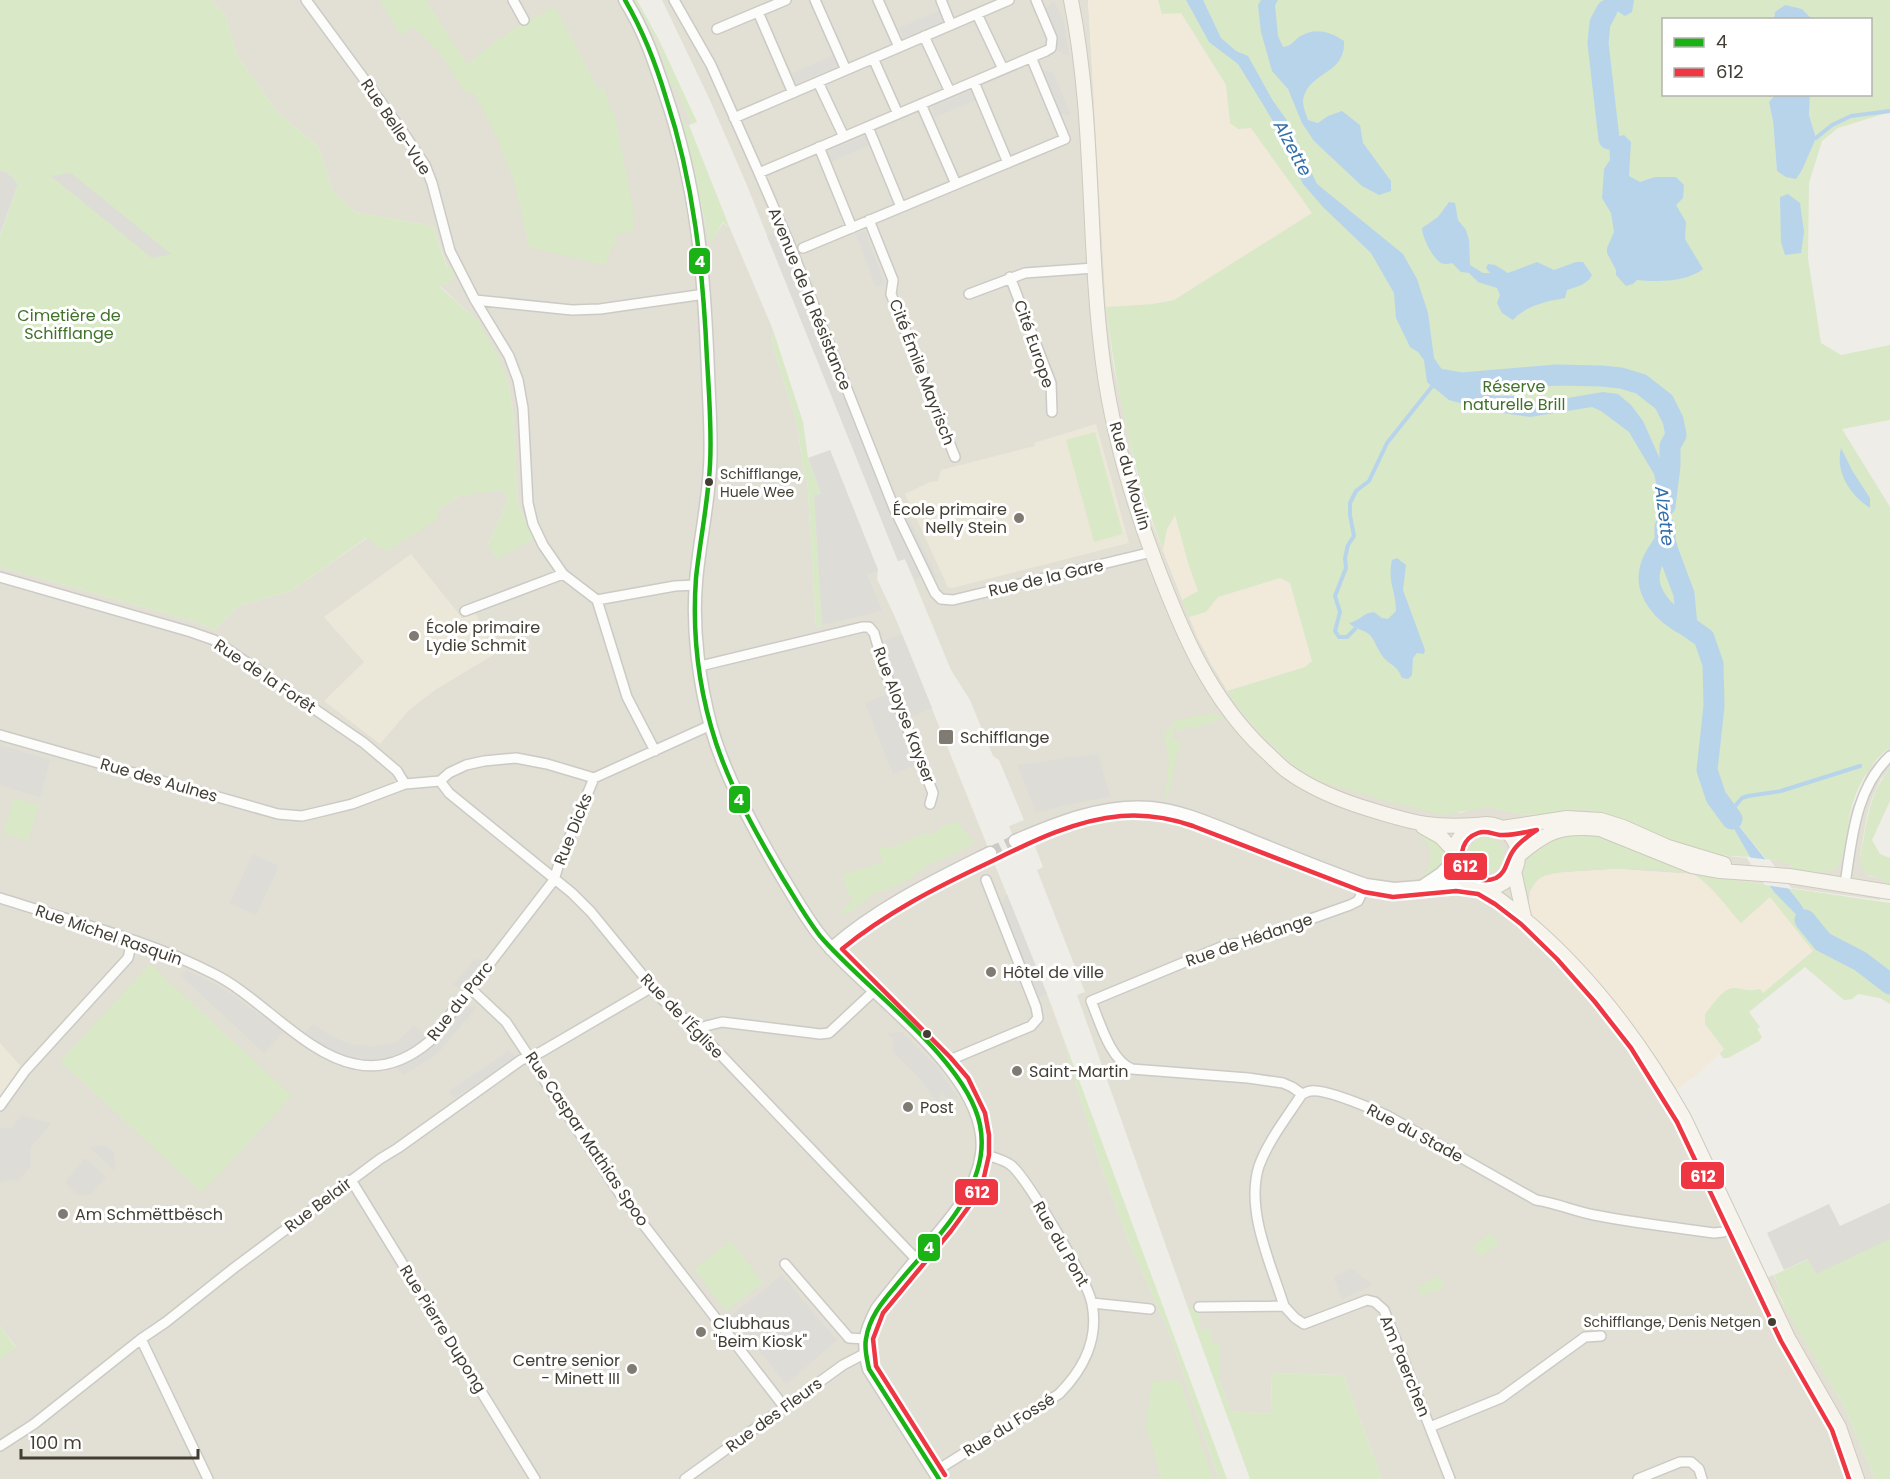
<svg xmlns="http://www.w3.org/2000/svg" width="1890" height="1479" viewBox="0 0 1890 1479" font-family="Poppins,sans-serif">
<rect width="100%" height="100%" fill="#eeede7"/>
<path fill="#e2dfd4" d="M212,0H634L657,41L671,84L674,83L692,124L685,126L681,116H679L710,243L724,222L726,227L729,226L773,330L772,344L797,423L804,477L807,476L816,627L822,625L814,495L821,494L830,450L878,570L877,579L895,617L1047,994L1060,1029L1100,1164L1129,1242L1170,1335L1219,1479H0V1359L16,1347L0,1326V567L196,622L215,630L238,606L291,591L367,538L439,509L459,496L503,489L508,500L488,544L534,539L518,505L513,411L508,382L477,320L440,286L448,283L453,266L448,269L433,226L355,212L332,190L318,146L278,113L237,55L226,16Z
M662,0H1088L1106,307L1113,363L1134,463L1148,513L1189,617L1211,664L1242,713L1266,740L1293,765L1319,781L1461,813L1476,808L1489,807L1519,814L1537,815L1566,810L1584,809L1625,820L1663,837L1716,855L1780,861L1792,864L1791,869L1834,870L1842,859L1851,811L1868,770L1890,747V769L1881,779L1872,798L1867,815L1860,855L1869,876L1884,879L1880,900L1692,874L1617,869L1554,873L1541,877L1529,900L1530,910L1649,1060L1761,1280L1773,1275L1779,1286L1777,1292L1787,1311L1844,1406L1875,1479H1382L1344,1375L1271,1373L1272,1414L1231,1411L1219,1379V1344L1211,1343L1200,1329V1314L1193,1308H1188L1077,995L1085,992L1037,870L1043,867L1035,846L1019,853L1009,826L1024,820L999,760L993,756L970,700L951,670L905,559L898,561L746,183L709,98Z"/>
<path fill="#f1e9da" d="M1088,0H1158L1162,14L1181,13L1226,86L1230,123L1238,129L1251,127L1312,213L1174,300L1153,304L1106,307Z
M1179,507L1280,578L1290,583L1312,661L1305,667L1227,691L1197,637L1163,550L1167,529Z
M1617,869L1692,874L1705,883L1770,896L1813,951L1713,1034L1724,1050L1695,1076L1671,1094L1649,1060L1524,917L1530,910L1529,900L1530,891L1535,882L1541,877L1554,873Z"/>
<path fill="#ece8d9" d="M1096,424L1129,543L952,588L948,587L905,494L930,482L938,481L941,470L1031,447L1035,446L1034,443Z
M411,554L462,618L476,614L495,654L435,690L408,711L380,744L324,701L364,662L324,617Z
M0,1043L25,1071L0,1104Z"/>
<path fill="#d9e8c7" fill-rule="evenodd" d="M0,0H212L226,16L237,55L278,113L318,146L332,190L355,212L433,226L447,268L453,266L455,270L452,281L440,287L477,320L497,353L508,382L513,411L518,505L534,539L496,559L488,544L508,500L503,490L459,496L439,509L437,520L386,552L366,538L291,591L238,606L215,630L196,622L0,567V235L18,184L7,172L0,170Z
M380,0H426L467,64L497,40L509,34L508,32L555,6L598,89L605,88L610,111L614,110L633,209L634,231L616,234L617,244L612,246L605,265L529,247L514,181L497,138L473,91L467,94L440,53L414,27L400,35Z
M634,0H637L659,40L697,122L692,124L674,84L671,85L657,41Z
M1158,0H1890V112L1838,128L1822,141L1809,183L1808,258L1821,343L1841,355L1890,345V420L1842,429L1890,507V747C1869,763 1856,788 1850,813C1847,831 1848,858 1834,870L1817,873L1791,869L1792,864L1766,859L1719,801L1750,857L1716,855L1680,844L1625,820L1584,809L1566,810L1537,815L1519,814L1489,807L1443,815L1387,801L1319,781L1293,765L1266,740L1242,713L1227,691L1305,667L1312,661L1290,583L1280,578L1218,597L1206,612L1189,617L1182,600L1198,591L1189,566L1175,515L1167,529L1163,550C1132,471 1117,391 1106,307L1153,304L1174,300L1312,213L1251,128L1238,129L1230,123L1226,85L1181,13L1162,14ZM1802,9L1812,19L1870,20V94L1810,95L1809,115L1816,138L1777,171L1773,121L1769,102L1776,95L1664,94V20L1774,19L1775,12Z
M679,116H681L685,126L689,125L729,226L727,227L724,222H723L710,244L688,146Z
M773,330L803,422L808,458L821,494L814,495L822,625L816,627L807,477H804L797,423L772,344Z
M1095,432L1123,534L1094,542L1066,440Z
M1214,713L1224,718L1190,730H1188L1189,727L1186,725L1183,731L1175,729L1172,739L1181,741L1167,798H1165L1169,761L1164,735L1176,720Z
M1890,769V801L1872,840L1880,854L1890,858V884L1883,883V879C1876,877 1868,877 1863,869C1858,861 1861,851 1863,842C1868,815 1871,790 1890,769Z
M14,798L39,805L28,841L3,833Z
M956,821L975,843L937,862L934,861L903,883L870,896L853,911L845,914L840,912L852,901L843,878L844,874L882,863L879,848L896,846L925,833L932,834L943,826Z
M1417,831C1450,843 1458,862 1422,878V876C1436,863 1432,844 1417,834Z
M1600,833L1692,870V874L1769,885L1774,892L1800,903L1788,888L1890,903V1004L1880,998L1858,994L1852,999L1844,1000L1805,967L1749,1012L1760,1027L1757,1029L1762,1037L1759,1041L1728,1058H1723L1720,1054L1724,1049L1705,1024V1014C1712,1006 1723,987 1735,988C1746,989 1747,992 1760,989L1763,993L1813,951L1770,897L1741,923C1728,909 1709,881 1692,874C1673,867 1559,867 1542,877C1536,880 1533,886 1530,891L1525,892V888L1521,889C1522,869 1530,841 1552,836C1567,833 1585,834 1600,833Z
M1468 855a18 18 0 1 1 36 0a18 18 0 1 1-36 0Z
M150,964L292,1096L202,1193L60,1061Z
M1060,1029L1227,1479H1219L1170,1335L1129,1242L1100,1164Z
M1890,1222V1479H1875L1844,1406L1787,1312L1782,1307L1784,1304L1777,1291L1779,1286L1774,1275Z
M1490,1233L1500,1242L1481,1257L1472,1247Z
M731,1241L763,1283L726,1311L694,1269Z
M1440,1276L1445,1287L1422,1296L1418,1286Z
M1188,1308H1193L1200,1314V1329H1211V1343H1219V1379L1231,1411L1272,1414L1271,1373L1344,1375L1382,1479H1250Z
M0,1326L16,1348L0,1359Z
M1180,1380L1213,1479H1161L1146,1426L1152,1382Z"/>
<path fill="#dddcd7" d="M1054,1L1064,22L1069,56L1057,51L1056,36L1045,9Z
M941,10L945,21L903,38L899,28Z
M835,54L840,65L794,85L790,75Z
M1040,70L1053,72L1071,115L1059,114Z
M973,90L977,100L935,117L932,107Z
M867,135L871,144L831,162L827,152Z
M0,170L7,172L18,184L0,234Z
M71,173L171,254L152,258L51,176Z
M778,231L889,510L921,577L915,580L905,559L898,561L767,236Z
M865,231L885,284L876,287L856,234Z
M830,450L878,570L867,575L882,611L822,625L814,495L821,494L808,458Z
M902,504L937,577L933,579L898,506Z
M902,634L932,708L904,720L921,763L893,774L865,703L893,692L876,644Z
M0,745L50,760L40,797L0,785Z
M1098,754L1110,796L1036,812L1017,765Z
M253,854L279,866L256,915L230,903Z
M1007,894L1047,994L1036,998L1000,906Z
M475,959L486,961L464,989L453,985Z
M187,970L221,987L284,1032L264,1053L180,975Z
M461,1002L465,1006L477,1007L438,1053L404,1075L390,1063L355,1064L301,1037L313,1024L331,1036L349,1044L374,1047L396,1043L414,1025L430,1041Z
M902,1032L936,1066L959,1099L945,1097L942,1092L938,1104L922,1081L893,1052V1038L887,1033Z
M509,1051L516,1057L455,1098L449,1091Z
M21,1116L51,1123L30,1148L31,1165L19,1180L2,1181L0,1183V1128L11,1129Z
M105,1145L114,1153L115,1171L89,1147Z
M85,1158L106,1177L91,1194L78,1195L65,1182Z
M1890,1203V1239L1816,1274L1808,1259L1784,1270L1767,1233L1829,1204L1840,1226Z
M1351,1268L1372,1285L1342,1299L1334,1278Z
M782,1275L837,1340L786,1384L731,1316Z"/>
<path fill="#b8d4eb" d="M1186,0H1203L1221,38L1236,51L1248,56L1273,101L1286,119L1317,184L1403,254L1417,279L1428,313L1434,358L1445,374L1462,383L1495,396H1519L1532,404L1603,392L1618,394L1631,405L1643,421L1664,468L1668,489L1667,513L1670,521L1669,554L1651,567L1661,540L1658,514L1660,500L1654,474L1629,432L1601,411L1592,407L1530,417L1489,411L1449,400L1427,382L1424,360L1418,352L1410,347L1396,318L1394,293L1371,253L1323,207L1303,184L1275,125L1264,106L1238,64L1209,42Z
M1261,0H1278L1275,5L1278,36L1283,47C1291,46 1293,42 1299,37C1314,27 1330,31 1344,41C1346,76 1307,71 1303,101C1303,107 1306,114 1308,120L1318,123L1328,116L1342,111L1360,125L1363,143L1391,181V191L1379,195L1362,186L1314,141L1302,123L1288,89L1272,71L1261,32L1258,5Z
M1607,0H1634L1632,12L1625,16L1617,11L1607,10Z
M1785,5L1802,9L1812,19H1774L1775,12Z
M1776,94L1810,95L1809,115L1816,138L1802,170L1796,179L1786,177L1777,171L1773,121L1769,102Z
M1624,135L1631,142L1629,176L1640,182L1655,177H1676L1684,185L1683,198L1676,205L1686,222L1685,239L1703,269C1687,282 1657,282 1637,280L1633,284L1626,286L1616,275V270L1607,253V248L1614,232L1611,213L1602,198L1604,169L1610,160L1609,139Z
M1788,194L1800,203L1804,232L1801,253L1785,255L1781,242L1780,197Z
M1449,202L1455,203L1458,220L1466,230L1469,240L1470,265L1483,273H1490L1486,268L1488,264L1495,265L1508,273L1537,262L1554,270L1576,262H1583L1592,275C1587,285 1576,287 1567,290L1565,298C1547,301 1525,306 1513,320L1502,313L1497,303L1500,295L1497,288L1478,282L1469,273L1461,272L1452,263C1448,264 1445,265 1441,263C1433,259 1422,237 1422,228L1438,217Z
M1841,448L1853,472L1870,498V508C1850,495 1835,472 1841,448Z
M1397,558L1406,565L1403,590L1425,650L1424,654L1417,653L1413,658L1412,675L1408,679L1402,678C1397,666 1395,668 1386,660C1379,654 1376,642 1370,635C1363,629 1356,630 1349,623C1360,621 1362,613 1374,612L1382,618L1388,619L1396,611C1396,590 1387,582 1392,560Z
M1716,797L1800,903L1823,942L1774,892L1750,857Z"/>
<path fill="#eeede7" d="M1746,857L1770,860L1792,889L1765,885Z"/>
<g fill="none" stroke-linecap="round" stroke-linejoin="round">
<path stroke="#b8d4eb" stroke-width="4" d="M1816,138L1832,125L1851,116L1890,111
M1355,629L1347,637H1339L1335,631L1340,612L1335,596L1346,568L1345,558L1348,545L1354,536L1350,515V503L1356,491L1369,481L1387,443L1434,384
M1728,814L1742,798L1748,796L1781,791L1860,766"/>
<path stroke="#b8d4eb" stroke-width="21" d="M1607,10L1600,23L1598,43L1609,139
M1439,379L1462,383L1556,375L1601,376L1621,378L1641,384L1664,402L1673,420L1676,435L1670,446V466L1665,506
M1665,527V541L1669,554L1684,594L1687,626L1704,638L1713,664L1714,706L1707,770L1716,797L1732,819
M1665,541C1660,549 1653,558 1651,566C1642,593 1666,615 1687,626
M1805,920L1823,942L1860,961L1890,984"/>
<path stroke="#cccac3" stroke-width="12" stroke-dasharray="12 6" stroke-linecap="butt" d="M990,853L1015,841"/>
<g stroke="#cccac5" stroke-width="12">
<path id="minor" d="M306,0L403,132L425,165L432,183L450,251L475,300L509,356L518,380L523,408L528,503L533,524L543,545L563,574L597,600L675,586L696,585
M513,0L524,20
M674,0L711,65L759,173L790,245L894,508L935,593L941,599L953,600L1152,552
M815,0L846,70
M878,0L899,47
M941,0L951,25
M758,12L793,93
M977,14L1003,69
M717,29L786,0
M924,36L950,92
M873,58L898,114
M818,82L844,137
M974,82L1008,163
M921,104L956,184
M734,118L1009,0
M868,127L901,207
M819,147L852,228
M759,173L1046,51L1051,48L1052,38L1036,0
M869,220L893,280L891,294L955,457
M803,248L1065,139L1031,57
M1010,277L1051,383L1052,412
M969,294L1025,273L1094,268
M475,300L572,310L600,309L705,294
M0,577L191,632L214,640L364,743L397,771L405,784
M597,600L627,697L655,751
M465,611L563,574
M700,666L862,627H869L874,633L886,674L933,793L930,804
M0,735L278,814L302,816L319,812L352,804L405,784L440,781L449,773L466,765L484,761L516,758L547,764L594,778L711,725
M440,781L449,793L572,893L591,912L663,1000L698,1031L917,1260
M1845,884C1852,839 1855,789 1890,756
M0,898C71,921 148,940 214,974C259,996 306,1055 355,1064C383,1070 409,1059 430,1041L554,880L560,860L594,778
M471,989L506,1022L620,1194L785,1408
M698,1031L706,1026L722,1022L820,1034L829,1033L874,991
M945,1062L1031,1026L1038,1018L1036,1007L986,880
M1302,1094L1292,1087L1283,1083L1248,1078L1132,1069C1110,1060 1100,1022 1091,1001L1226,945L1243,943L1350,905L1358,901L1366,885
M1302,1094C1305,1093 1308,1091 1311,1091C1326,1089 1370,1108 1386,1115L1536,1200C1556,1203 1574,1211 1594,1215C1634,1223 1674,1227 1714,1233L1723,1232L1735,1227
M0,1106L25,1071L128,958L132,941
M351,1180L535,1479
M785,1264L849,1338L865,1339
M1092,1303L1150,1309
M1284,1306L1295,1318L1304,1324L1367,1300L1375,1302L1384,1310L1450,1479
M1199,1307L1284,1306C1271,1264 1245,1210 1259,1166C1268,1141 1287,1117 1302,1094
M141,1339L208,1479
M1430,1427L1501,1398L1585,1337L1601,1336
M0,1446L34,1424L141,1339L166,1322L234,1268L380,1159L398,1148L521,1060L541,1052L652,987
M934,1472L1059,1394C1083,1370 1099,1339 1092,1304C1088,1281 1029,1182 1012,1166C1004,1159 992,1157 982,1154
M685,1479L843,1365L864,1354
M1638,1479L1680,1462H1691L1699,1469L1702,1479"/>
</g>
<g stroke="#cccac5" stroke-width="15">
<path id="tertiary" d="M625,0C644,30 654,60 665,93C698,189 704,273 708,372C709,404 712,436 710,467C708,506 699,544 696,582C692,629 699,682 711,727C725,776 750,821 775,865C789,888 802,912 818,933C863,992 993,1073 982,1154C977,1195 942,1228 918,1258C904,1275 890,1292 877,1309C865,1332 862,1344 869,1369L939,1479
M1015,841C1057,823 1104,804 1151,808C1182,811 1210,824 1238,835C1280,852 1323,870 1366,885L1394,889L1470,883
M1423,886L1441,874L1454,861
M831,949C879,907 934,881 990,853"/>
</g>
<g stroke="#cdcabe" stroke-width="16">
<path id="secondary" d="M1071,0C1095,120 1087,242 1103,363C1112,430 1131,497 1155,561C1181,630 1209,698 1264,750C1272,757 1279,765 1287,771C1313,790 1344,802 1375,811C1414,823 1434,828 1475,825
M1454 856a32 32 0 1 1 64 0a32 32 0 1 1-64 0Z
M1423,827L1441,837L1454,851
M1502,828L1567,818L1601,820L1623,827L1668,847L1724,864
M1518,856C1547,831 1561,825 1600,829L1692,866L1720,871L1789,876L1890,892
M1514,871L1524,917
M1483,888C1569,946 1633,1028 1684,1118L1788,1338L1839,1427L1857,1479"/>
</g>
<use href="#minor" stroke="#fcfcfb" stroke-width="9"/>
<use href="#tertiary" stroke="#fcfcfb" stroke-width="12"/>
<use href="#secondary" stroke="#f6f4ed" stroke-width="14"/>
<g stroke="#fff" stroke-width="9">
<path id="bus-1" d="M625,0C643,31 656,64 666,98C694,183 703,270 707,359C709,394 712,430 710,465C708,503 700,540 696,578C692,633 699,691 716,743C732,791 757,835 783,879C795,898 806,918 820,936C864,988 967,1059 980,1125C993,1189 931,1242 895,1287C882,1302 869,1318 866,1339C864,1349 867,1359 869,1369L939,1479"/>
</g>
<g stroke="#fff" stroke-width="9">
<path id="bus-2" d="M1537,830C1528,836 1518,843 1513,851C1506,861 1507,872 1496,878C1466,891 1447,844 1478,833C1486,830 1492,834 1500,835C1512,836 1525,832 1537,830Z
M945,1475L876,1366L873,1339L883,1313L951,1231L970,1205L984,1177L989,1155V1135L985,1113L968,1078L950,1057L842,949C886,913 937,887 988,863C1029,843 1074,820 1121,816C1146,814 1170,818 1193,826L1364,892L1393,897L1456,891L1478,894L1495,904L1521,924L1557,959L1595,1002L1631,1048L1677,1122L1781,1341L1832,1430L1849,1479"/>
</g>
<use href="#bus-1" stroke="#1bb215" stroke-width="4.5"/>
<use href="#bus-2" stroke="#ef3744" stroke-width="4.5"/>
</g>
<g fill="#433e34" stroke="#fff" stroke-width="2">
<circle cx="709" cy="482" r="5"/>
<circle cx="927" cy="1034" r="5"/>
<circle cx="1772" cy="1322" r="5"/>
</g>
<g fill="#7f7b73" stroke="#fff" stroke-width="2">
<circle cx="1019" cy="518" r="6"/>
<circle cx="414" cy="636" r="6"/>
<rect x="938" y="729" width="16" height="16" rx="3"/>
<circle cx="991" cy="972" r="6"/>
<circle cx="1017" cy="1071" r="6"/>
<circle cx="908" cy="1107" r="6"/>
<circle cx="63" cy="1214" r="6"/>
<circle cx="701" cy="1332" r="6"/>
<circle cx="632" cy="1369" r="6"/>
</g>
<g text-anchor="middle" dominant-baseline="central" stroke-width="6" stroke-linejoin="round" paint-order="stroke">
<g font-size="14" fill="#433e34" stroke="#fff" text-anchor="start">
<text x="720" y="474">Schifflange,<tspan x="720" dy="18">Huele Wee</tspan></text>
<text x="1761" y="1322" text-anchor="end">Schifflange, Denis Netgen</text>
</g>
<g font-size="16" fill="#433e34" stroke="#fff">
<text transform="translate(396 127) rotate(56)">Rue Belle-Vue</text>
<text transform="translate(810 299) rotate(68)">Avenue de la Résistance</text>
<text transform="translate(1034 344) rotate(71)">Cité Europe</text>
<text transform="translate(922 372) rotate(69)">Cité Émile Mayrisch</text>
<text transform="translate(1130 476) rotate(74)">Rue du Moulin</text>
<text transform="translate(1046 578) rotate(-13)">Rue de la Gare</text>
<text transform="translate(265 676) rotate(34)">Rue de la Forêt</text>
<text transform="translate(904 715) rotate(69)">Rue Aloyse Kayser</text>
<text transform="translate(159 780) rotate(16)">Rue des Aulnes</text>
<text transform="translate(573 829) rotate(-68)">Rue Dicks</text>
<text transform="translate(109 935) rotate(19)">Rue Michel Rasquin</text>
<text transform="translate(1249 940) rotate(-19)">Rue de Hédange</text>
<text transform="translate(460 1001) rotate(-52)">Rue du Parc</text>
<text transform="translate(682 1016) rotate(46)">Rue de l'Église</text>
<text transform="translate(1415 1133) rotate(28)">Rue du Stade</text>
<text transform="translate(587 1139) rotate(56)">Rue Caspar Mathias Spoo</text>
<text transform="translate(318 1205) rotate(-37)">Rue Belair</text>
<text transform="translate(1061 1244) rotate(60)">Rue du Pont</text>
<text transform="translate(443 1329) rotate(58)">Rue Pierre Dupong</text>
<text transform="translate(1405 1366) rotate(68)">Am Paerchen</text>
<text transform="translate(774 1415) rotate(-36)">Rue des Fleurs</text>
<text transform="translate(1009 1425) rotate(-32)">Rue du Fossé</text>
</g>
<g font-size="16" fill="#40722a" stroke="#fff">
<text x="69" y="315">Cimetière de<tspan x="69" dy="18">Schifflange</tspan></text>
<text x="1514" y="386">Réserve<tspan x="1514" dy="18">naturelle Brill</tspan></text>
</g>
<g font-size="16" fill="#433e34" stroke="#fff" text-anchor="start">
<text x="1007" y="509" text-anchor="end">École primaire<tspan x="1007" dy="18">Nelly Stein</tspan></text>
<text x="426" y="627">École primaire<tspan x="426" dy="18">Lydie Schmit</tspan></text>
<text x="960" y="737">Schifflange</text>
<text x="1003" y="972">Hôtel de ville</text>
<text x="1029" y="1071">Saint-Martin</text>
<text x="920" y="1107">Post</text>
<text x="75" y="1214">Am Schmëttbësch</text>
<text x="713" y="1323">Clubhaus<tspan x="713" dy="18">"Beim Kiosk"</tspan></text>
<text x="620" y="1360" text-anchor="end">Centre senior<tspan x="620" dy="18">- Minett III</tspan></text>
</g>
<g font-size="18" font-style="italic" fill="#326faa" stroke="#fff">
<text transform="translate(1293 148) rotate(62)">Alzette</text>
<text transform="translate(1665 516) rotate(83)">Alzette</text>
</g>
</g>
<g stroke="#fff" stroke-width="2">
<rect x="688" y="247" width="23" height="28" rx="6" fill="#1bb215"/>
<rect x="728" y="785" width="23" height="29" rx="6" fill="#1bb215"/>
<rect x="1443" y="852" width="45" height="29" rx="6" fill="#ef3744"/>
<rect x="1680" y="1161" width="45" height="29" rx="6" fill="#ef3744"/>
<rect x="954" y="1178" width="45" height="28" rx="6" fill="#ef3744"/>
<rect x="917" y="1233" width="24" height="29" rx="6" fill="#1bb215"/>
</g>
<g font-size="16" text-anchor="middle" font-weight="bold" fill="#fff">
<text x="700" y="267">4</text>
<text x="739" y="805">4</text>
<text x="1465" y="872">612</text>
<text x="1703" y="1182">612</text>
<text x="977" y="1198">612</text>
<text x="929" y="1253">4</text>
</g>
<rect x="1662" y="18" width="210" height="78" fill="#ffffff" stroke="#b4b2ae" stroke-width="1.5"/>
<rect x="1674" y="38" width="30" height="9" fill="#1bb215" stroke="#b4b2ae" stroke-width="1.5"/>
<text x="1716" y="48" font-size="18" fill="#433e34">4</text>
<rect x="1674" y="68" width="30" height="9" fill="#ef3744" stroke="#b4b2ae" stroke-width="1.5"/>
<text x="1716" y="78" font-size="18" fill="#433e34">612</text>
<path d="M21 1449v9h177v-9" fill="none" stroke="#433e34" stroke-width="3"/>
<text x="30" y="1449" font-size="18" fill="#433e34" stroke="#ffffff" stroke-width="4.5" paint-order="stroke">100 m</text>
</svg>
